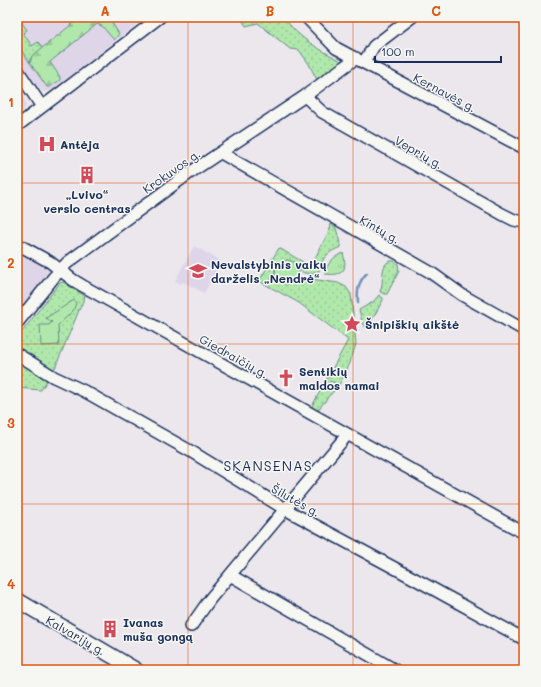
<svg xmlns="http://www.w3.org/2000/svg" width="541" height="687" viewBox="0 0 541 687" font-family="Mali,sans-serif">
<defs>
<pattern id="grass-dots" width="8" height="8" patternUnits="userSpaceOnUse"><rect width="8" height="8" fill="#b0e8ac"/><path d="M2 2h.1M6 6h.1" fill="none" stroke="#97c796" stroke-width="1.8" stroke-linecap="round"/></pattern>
<pattern id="forest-firs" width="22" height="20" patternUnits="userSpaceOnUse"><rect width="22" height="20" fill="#b0e8ac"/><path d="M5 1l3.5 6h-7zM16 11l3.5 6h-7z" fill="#97c796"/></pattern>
<pattern id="park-tufts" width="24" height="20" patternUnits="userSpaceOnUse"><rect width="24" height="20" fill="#b0e8ac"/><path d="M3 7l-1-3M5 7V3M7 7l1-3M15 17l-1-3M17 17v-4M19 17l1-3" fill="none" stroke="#97c796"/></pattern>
</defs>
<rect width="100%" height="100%" fill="#ebe7ed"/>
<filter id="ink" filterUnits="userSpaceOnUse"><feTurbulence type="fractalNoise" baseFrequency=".025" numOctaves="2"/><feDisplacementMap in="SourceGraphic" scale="8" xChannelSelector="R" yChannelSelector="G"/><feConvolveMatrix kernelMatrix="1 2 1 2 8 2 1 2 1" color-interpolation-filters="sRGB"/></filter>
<g filter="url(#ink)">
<path fill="#ded5e8" d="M17,17H146L53,90L44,92L36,86L17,57Z
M17,86L24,97L26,106L23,111L17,117Z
M194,246L221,261L204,293L183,282L181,284L175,281Z
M17,248L44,263L49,268V271L17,313Z"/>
<path fill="url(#grass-dots)" stroke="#668c85" d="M240,17H284C298,39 321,50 343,62L318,82L309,64L299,50L290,49L258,23L246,26Z
M20,20L27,30L23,33L32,46L38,42L43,48L30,59V63L17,44V22Z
M331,224L336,228L341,247C327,252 321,259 318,274L315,271L313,274C305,273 300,274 298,266L275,268V276L298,278V277L338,283L346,287L351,294L356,344L350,363L339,385L330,381L327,386L335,390L327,398V399L317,411L311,408L348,340L299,303L259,281L279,248L308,265L312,264L330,229Z
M390,261H394L398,264L399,271L387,294H385L380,292C385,281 379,265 390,261Z
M63,282L85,296L55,368L41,390L17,388V338L60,283Z
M379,295L383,298V300L369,325L366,327L363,325L359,310L373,302Z"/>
<path fill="url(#forest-firs)" stroke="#668c85" d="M81,17H108L119,34L114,40L102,26L97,24L50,62L60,77V80L50,87H47L30,63L32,56Z"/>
<path fill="url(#park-tufts)" stroke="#668c85" d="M343,253C348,271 343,276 325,274C327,263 333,257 343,253Z"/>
<path fill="#b0e8ac" stroke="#668c85" d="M275 272a12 12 0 1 1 24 0a12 12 0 1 1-24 0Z
M74,300L76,303L73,311L58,325L59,345L41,346L40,325H49L52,322L46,318Z"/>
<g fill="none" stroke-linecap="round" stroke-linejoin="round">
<path stroke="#7391ba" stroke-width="2.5" d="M358,303C357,290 358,282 367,273"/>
<g stroke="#1b2f5e" stroke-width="14">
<path id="minor" d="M306,17L336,48L524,148
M367,57L374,46L412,17
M17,69L42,107
M305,96L322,112L502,214L514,220L524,222
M17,126L160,17
M221,153L430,272L462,295L524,330
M17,244L50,262L73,280L83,286L524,533
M17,323L54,277L67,263L188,174L305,96L356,58
M17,354L54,377L84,391L192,452L285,509L415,579L524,639
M230,575L395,670
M191,626L210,599L347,435"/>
</g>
<g stroke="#1b2f5e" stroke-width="17">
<path id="major" d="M17,600L136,670"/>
</g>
<use href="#minor" stroke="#f6f6f2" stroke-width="11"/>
<use href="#major" stroke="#f6f6f2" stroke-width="14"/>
</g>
</g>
<path fill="none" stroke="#de5710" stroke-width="1" stroke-opacity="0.55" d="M188,17V670M353,17V670M17,183H524M17,344H524M17,504H524"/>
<defs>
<g id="hospital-bare" transform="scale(1.38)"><path d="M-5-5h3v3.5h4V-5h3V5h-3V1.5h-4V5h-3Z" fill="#d1495b" stroke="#f6f6f2" stroke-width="2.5" paint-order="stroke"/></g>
<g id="building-bare" transform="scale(1.38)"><path d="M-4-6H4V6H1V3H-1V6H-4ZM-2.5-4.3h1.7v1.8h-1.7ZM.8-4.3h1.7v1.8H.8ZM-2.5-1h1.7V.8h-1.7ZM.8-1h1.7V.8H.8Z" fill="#d1495b" stroke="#f6f6f2" stroke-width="2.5" paint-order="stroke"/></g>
<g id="school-bare" transform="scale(1.38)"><path d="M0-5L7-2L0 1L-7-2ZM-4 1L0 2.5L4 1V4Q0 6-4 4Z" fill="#d1495b" stroke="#f6f6f2" stroke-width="2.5" paint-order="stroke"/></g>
<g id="sight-bare" transform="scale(1.38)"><path d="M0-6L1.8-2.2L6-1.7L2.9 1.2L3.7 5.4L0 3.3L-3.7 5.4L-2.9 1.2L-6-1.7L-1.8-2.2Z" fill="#d1495b" stroke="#f6f6f2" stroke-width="2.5" paint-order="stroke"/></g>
<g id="church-bare" transform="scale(1.38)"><path d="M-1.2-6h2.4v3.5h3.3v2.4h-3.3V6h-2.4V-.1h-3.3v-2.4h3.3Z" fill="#d1495b" stroke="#f6f6f2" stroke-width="2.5" paint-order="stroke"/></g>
</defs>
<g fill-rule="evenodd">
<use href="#hospital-bare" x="47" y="144"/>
<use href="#building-bare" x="87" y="175"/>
<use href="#school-bare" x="198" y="271"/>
<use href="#sight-bare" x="352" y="324"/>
<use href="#church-bare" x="286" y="378"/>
<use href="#building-bare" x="110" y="629"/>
</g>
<g text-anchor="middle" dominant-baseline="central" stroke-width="3" stroke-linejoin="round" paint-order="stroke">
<g font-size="12" fill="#1b2f5e" stroke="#f6f6f2">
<text transform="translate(445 92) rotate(28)">Kernavės g.</text>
<text transform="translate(419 152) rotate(30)">Veprių g.</text>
<text transform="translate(171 171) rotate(-35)">Krokuvos g.</text>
<text transform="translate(380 229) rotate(30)">Kintų g.</text>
<text transform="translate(234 356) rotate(29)">Giedraičių g.</text>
<text transform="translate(296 500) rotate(29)">Šilutės g.</text>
<text transform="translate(76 635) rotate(30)">Kalvarijų g.</text>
</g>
<g font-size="12" font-weight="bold" fill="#1b2f5e" stroke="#f6f6f2" text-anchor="start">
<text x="60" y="144">Antėja</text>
<text x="87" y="194" text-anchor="middle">„Lvivo“<tspan x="87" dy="14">verslo centras</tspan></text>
<text x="211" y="264">Nevalstybinis vaikų<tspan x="211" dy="14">darželis „Nendrė“</tspan></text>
<text x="365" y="324">Šnipiškių aikštė</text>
<text x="299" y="371">Sentikių<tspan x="299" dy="14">maldos namai</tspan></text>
<text x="123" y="622">Ivanas<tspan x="123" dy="14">muša gongą</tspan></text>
</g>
<g font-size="14" letter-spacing="1" fill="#1b2f5e" stroke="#f6f6f2">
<text x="268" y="465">SKANSENAS</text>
</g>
</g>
<rect width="541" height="687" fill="none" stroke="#f6f6f2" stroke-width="44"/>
<path d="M375 56v6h126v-6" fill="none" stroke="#1b2f5e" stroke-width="2"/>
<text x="381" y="56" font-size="12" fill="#1b2f5e" stroke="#f6f6f2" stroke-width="3" paint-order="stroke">100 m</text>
<rect x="22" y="22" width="497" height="643" fill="none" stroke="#de5710" stroke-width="1.5"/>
<g font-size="13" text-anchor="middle" font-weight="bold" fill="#de5710">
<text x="105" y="16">A</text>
<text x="270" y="16">B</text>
<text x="436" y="16">C</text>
<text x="11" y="107">1</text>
<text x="11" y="268">2</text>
<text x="11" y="428">3</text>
<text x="11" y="589">4</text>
</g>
</svg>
